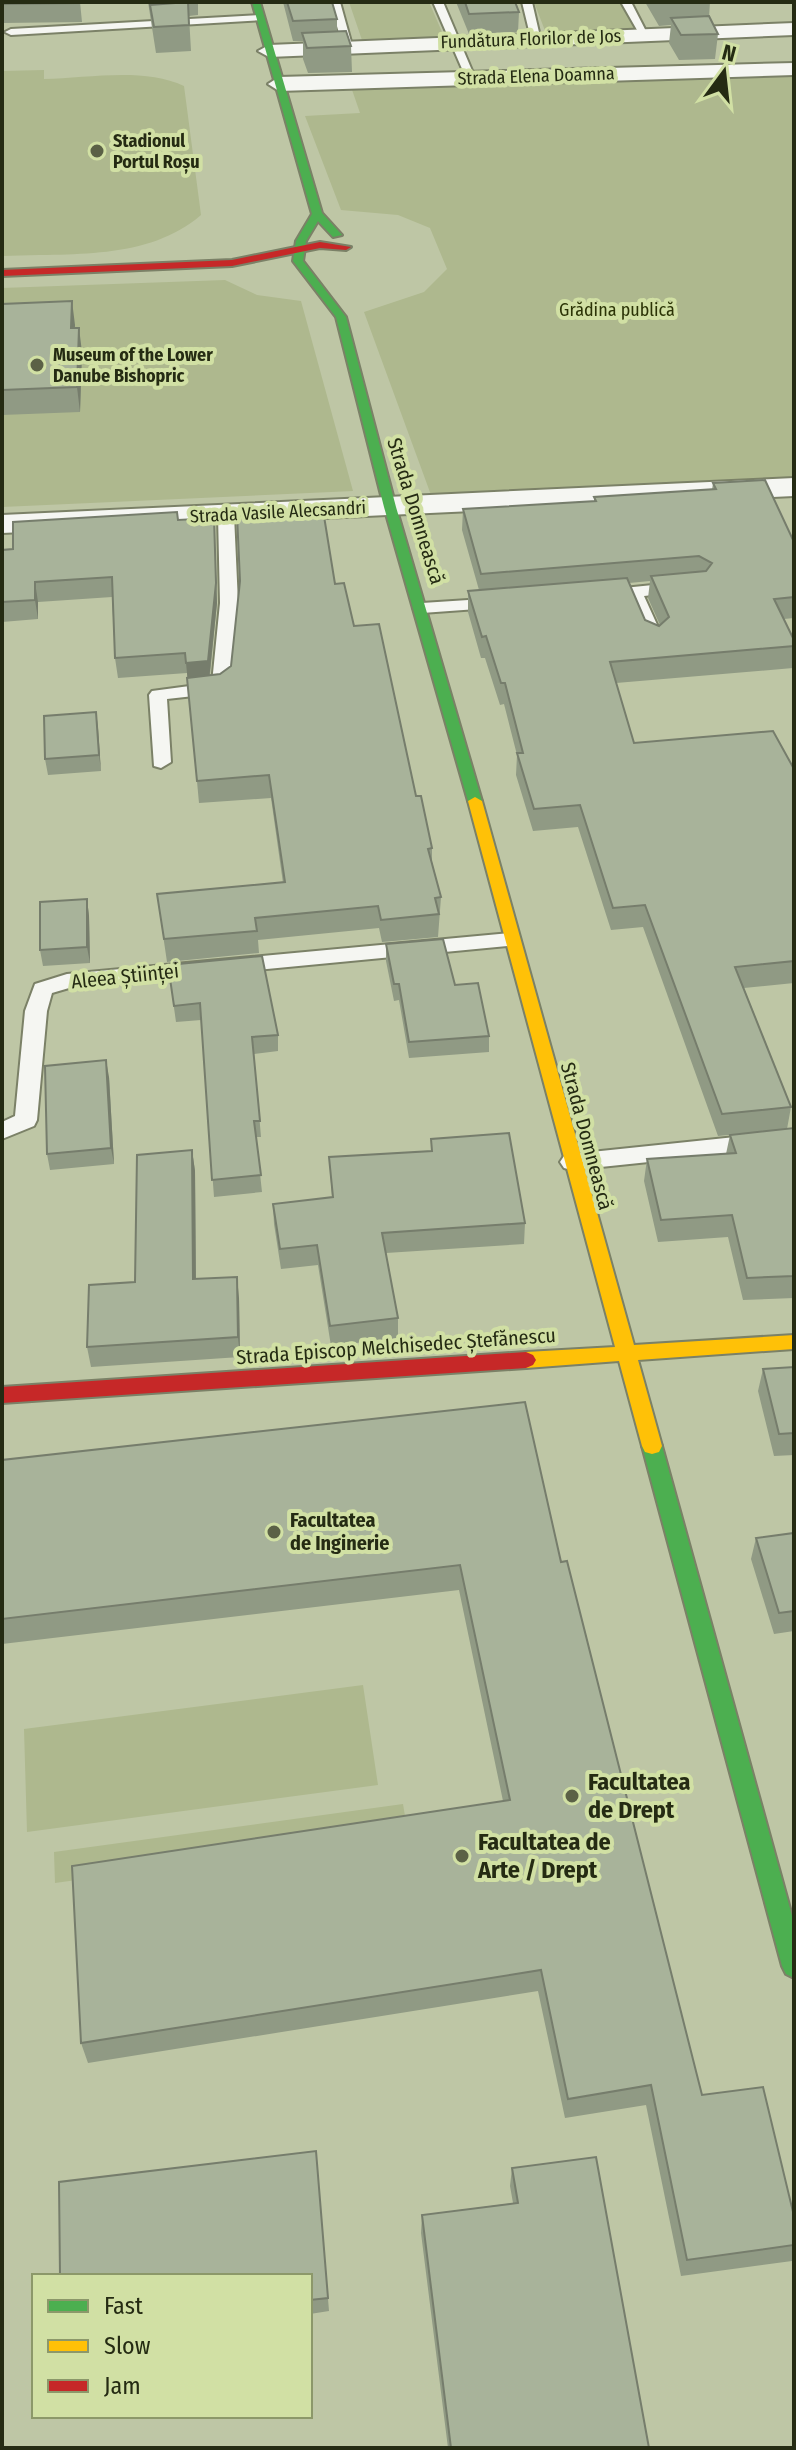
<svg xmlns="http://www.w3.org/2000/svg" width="796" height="2450" viewBox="0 0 796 2450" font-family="'Fira Sans Condensed',sans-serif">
<rect width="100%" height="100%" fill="#bec6a5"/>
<path fill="#aeb88e" d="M349,2H429L445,39L363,43Z
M534,2H620L637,33L547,36Z
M794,69V479L431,495L364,312L424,292L447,269L430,228L398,215L341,210L305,116L360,113L349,81Z
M44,70V79C88,78 144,67 184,86L201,215C148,261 69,253 2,256V71Z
M225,280L257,295L301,301L353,491L2,507V288Z
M363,1685L378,1785L27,1832L24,1729Z
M403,1804L408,1834L55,1883L54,1852Z"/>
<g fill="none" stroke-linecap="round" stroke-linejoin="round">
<g stroke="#7b8167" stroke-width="4">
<path id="lane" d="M330,2H340L353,49L343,47Z
M433,2H443L476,80L466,78Z
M522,2H532L541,41L531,39Z
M621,2H631L649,37H641Z
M260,15L264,20L11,35L5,32L11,29Z
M226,510L234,515L238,603L230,688L221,693L167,699L171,762L161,768L154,766L149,695L152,691L212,683L220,603L218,515Z
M682,582L691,587L688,591L644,596L664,640L655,645L646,640L628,598L604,600L595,595L604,590Z
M499,598L505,599V607L422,613L413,608L422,603Z
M510,933L517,935L520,940L517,945L69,988L52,993L47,1011L37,1120L34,1126L2,1139V1122L15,1116L25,1011L35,984L67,974Z
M794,1131V1147L572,1170L564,1168L560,1162L564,1156L572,1154Z"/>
</g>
<g stroke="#7b8167" stroke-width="4">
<path id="street" d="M794,23V35L269,57L258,51L269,45Z
M794,63V75L279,91L268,84L279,77Z
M794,478V496L2,533V515Z"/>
</g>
<g stroke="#7b8167" stroke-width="4">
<path id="fast" d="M252,2H260L322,213L342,235L333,237L318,221L306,241L303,261L346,317L396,507L482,801L480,804L475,805L468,801L384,507L336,317L293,261L296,241L312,214Z
M652,1438L659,1440L662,1446L794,1923V1978L786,1974L782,1966L642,1446L645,1440Z"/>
</g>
<g stroke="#7b8167" stroke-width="4">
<path id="slow" d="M475,797L482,801L634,1345L794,1335V1349L638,1360L662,1446L659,1452L652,1454L645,1452L642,1446L619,1361L526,1368L519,1365L516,1360L519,1355L526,1352L615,1347L468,801Z"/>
</g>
<g stroke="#7b8167" stroke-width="4">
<path id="jam" d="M320,242L351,247L346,250L320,248L232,266L2,276V270L232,260Z
M526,1352L533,1355L536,1360L533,1365L526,1368L2,1403V1387Z"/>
</g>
<use href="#lane" fill="#f5f6f2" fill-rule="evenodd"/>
<use href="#street" fill="#f5f6f2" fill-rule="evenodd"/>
<use href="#fast" fill="#4caf50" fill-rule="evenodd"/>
<use href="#slow" fill="#ffc107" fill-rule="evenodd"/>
<use href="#jam" fill="#c62828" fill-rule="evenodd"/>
</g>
<path fill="#909a84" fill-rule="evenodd" d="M2,2H80L82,22L2,23Z
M148,2H198V15L189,16L191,51L156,53Z
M283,2H332L337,19V32L351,46L352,72L308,73L303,59V41H293Z
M456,2H515L519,12L518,32L469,34Z
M645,2H710L709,17L718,34L715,59L679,60L669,43L671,25L659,26Z
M2,304L75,328L82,352L80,412L2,415Z
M713,483L794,542V618L784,619L794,640L793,668L616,683L634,743L794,769V983L744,988L791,1107L787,1129L718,1136L643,927L611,930L578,827L533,831L516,775L517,755L504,704L500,705L485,658H481L468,612V591L479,590L462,530L463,509L594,501V497L712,490ZM650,581L648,598L660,625L659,626L645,620L629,583Z
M214,518L217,603L210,675L220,674L231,666L335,584L354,626L416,796L432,848V862L441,897L438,937L382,942L379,928L258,940L259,953L167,962L157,894L283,883L271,798L199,803L187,673L118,678L115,658L112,597L38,602V619L2,622V550L13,549L178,520Z
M96,712L101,771L48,775L45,759Z
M87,899L89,916L90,963L43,966L40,950Z
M386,944L455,985L489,1036V1052L409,1058L399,1000L394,1001L386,961Z
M168,965L278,1035V1051L254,1054L261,1137H256L262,1192L214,1197L201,1020L176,1022Z
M109,1077L114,1164L50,1170L47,1154Z
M794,1128V1298L743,1300L728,1237L658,1242L644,1181L647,1159L726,1154L730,1135Z
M431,1139L525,1223L524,1244L386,1253L398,1318V1338L331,1346L318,1265L281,1269L274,1224L273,1204L332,1197L329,1157L431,1151Z
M192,1150L195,1171L196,1279L239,1298L240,1357L91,1367L87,1347L135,1282Z
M794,1367V1455L774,1456L758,1391L763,1369Z
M2,1460L561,1562L702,2095L794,2216V2258L792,2261L681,2276L646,2105L565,2118L538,1991L88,2063L81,2043L503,1801L459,1590L2,1644Z
M794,1533V1631L774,1634L751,1559L756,1538Z
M316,2151L329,2311L310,2314V2276Z
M512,2168L649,2448H448L421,2233L422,2215L513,2203L510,2186Z"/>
<path fill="#767d6c" d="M72,301L75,325L74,352L71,328Z
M79,328L82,352L80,412L77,387Z
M214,518L217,603L209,680L188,683L186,663Z
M35,582L38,602V619L35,600Z
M96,712L98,728L101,771L99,755Z
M87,899L89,916L90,963L87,947Z
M106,1060L109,1077L114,1164L111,1148Z
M192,1150L195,1171L196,1300L193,1279Z
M237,1277L239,1298L240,1357L238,1337Z"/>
<path fill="#a8b39a" stroke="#767d6c" stroke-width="2" d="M2,2H80V3L2,4Z
M188,2L189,25L154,27L150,5Z
M287,2H332L337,19L293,21Z
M465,2H515L519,12L469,14Z
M709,16L718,34L681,35L671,18Z
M346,31L351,46L307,48L302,33Z
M72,301L71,328H79L77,387L2,390V304Z
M765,480L794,542V597L774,599L794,640V646L610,662L634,743L773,731L794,769V961L735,967L791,1107L722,1114L645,905L613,908L580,805L534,809L517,753H523L505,683H501L486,636L482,637L468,591L627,578L645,620L659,626L669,617L651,576L706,571L712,563L699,556L481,574L463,509L596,501L594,497L716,489L713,483Z
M323,510L335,584L344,583L354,626L379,624L416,796H421L432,848L428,849L441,897L435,898L439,914L381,920L378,906L255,918L257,931L164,939L157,894L285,882L269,775L197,781L187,678L220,674L231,666L240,581L237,515Z
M177,512L178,520L214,518L216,583L208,661L186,663L185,653L115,658L112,577L35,582V600L2,602V550L13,549V522Z
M96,712L99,755L45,759L44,716Z
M87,899V947L40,950V902Z
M443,939L455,985L478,983L489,1036L409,1042L399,984H394L386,944Z
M262,956L278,1035L252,1037L260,1121H254L261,1175L212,1180L200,1003L174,1006L168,965Z
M106,1060L111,1148L47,1154L45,1066Z
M794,1128V1276L747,1278L732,1215L661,1220L647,1159L736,1153L730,1135Z
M509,1133L525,1223L382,1233L398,1318L330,1326L317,1245L280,1249L273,1204L333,1197L329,1157L432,1151L431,1139Z
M192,1150L193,1279L237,1277L238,1337L87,1347L89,1285L135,1282L137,1155Z
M794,1367V1433L779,1434L763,1369Z
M525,1402L561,1562L567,1561L702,2095L763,2087L794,2216V2245L687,2260L651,2085L568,2099L541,1970L81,2043L72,1866L510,1800L460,1565L2,1619V1460Z
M794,1533V1611L779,1613L756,1538Z
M316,2151L328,2298L310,2300V2276H60L59,2182Z
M596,2157L649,2448H451L422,2215L518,2203L512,2168Z"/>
<g fill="#5b6146" stroke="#d1e0a4" stroke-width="3">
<circle cx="97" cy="151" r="8"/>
<circle cx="37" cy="365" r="8"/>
<circle cx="274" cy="1532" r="8"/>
<circle cx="572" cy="1796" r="8"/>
<circle cx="462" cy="1856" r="8"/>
</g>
<g text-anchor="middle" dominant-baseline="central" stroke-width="8" stroke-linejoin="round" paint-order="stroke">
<g font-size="18" fill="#252b13" stroke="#d1e0a4">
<text transform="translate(531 39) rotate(-2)">Fundătura Florilor de Jos</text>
<text transform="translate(536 76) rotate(-2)">Strada Elena Doamna</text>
<text transform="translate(278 512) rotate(-3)">Strada Vasile Alecsandri</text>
</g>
<g font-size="18" font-weight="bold" fill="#252b13" stroke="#d1e0a4" text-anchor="start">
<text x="113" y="141">Stadionul<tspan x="113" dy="21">Portul Roșu</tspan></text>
<text x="53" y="355">Museum of the Lower<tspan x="53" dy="21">Danube Bishopric</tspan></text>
</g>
<g font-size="18" fill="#2b3305" stroke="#d1e0a4">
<text x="617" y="310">Grădina publică</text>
</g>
<g font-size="20" fill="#252b13" stroke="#d1e0a4">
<text transform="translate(416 511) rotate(73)">Strada Domnească</text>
<text transform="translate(125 976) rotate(-6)">Aleea Științei</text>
<text transform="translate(587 1136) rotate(75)">Strada Domnească</text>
<text transform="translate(396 1346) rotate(-4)">Strada Episcop Melchisedec Ștefănescu</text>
</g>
<g font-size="20" font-weight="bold" fill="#252b13" stroke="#d1e0a4" text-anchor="start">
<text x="290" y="1520">Facultatea<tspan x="290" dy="23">de Inginerie</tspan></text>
</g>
<g font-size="24" font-weight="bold" fill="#252b13" stroke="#d1e0a4" text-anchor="start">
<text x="588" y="1782">Facultatea<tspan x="588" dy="28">de Drept</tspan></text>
<text x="478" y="1842">Facultatea de<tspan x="478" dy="28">Arte / Drept</tspan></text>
</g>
</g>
<rect width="796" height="2450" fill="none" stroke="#252b13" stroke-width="8"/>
<rect x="32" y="2274" width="280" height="144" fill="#d1e0a4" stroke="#8c986a" stroke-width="2"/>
<rect x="48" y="2300" width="40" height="12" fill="#4caf50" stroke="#8c986a" stroke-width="2"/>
<text x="104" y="2314" font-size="24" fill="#252b13">Fast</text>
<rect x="48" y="2340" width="40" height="12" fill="#ffc107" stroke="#8c986a" stroke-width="2"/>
<text x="104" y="2354" font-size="24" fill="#252b13">Slow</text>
<rect x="48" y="2380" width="40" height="12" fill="#c62828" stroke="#8c986a" stroke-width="2"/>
<text x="104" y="2394" font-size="24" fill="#252b13">Jam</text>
<g transform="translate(724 72) rotate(15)" stroke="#d1e0a4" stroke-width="6" paint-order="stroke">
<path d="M0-6L14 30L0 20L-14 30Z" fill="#252b13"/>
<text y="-12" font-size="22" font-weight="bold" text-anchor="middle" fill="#252b13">N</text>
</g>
</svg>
